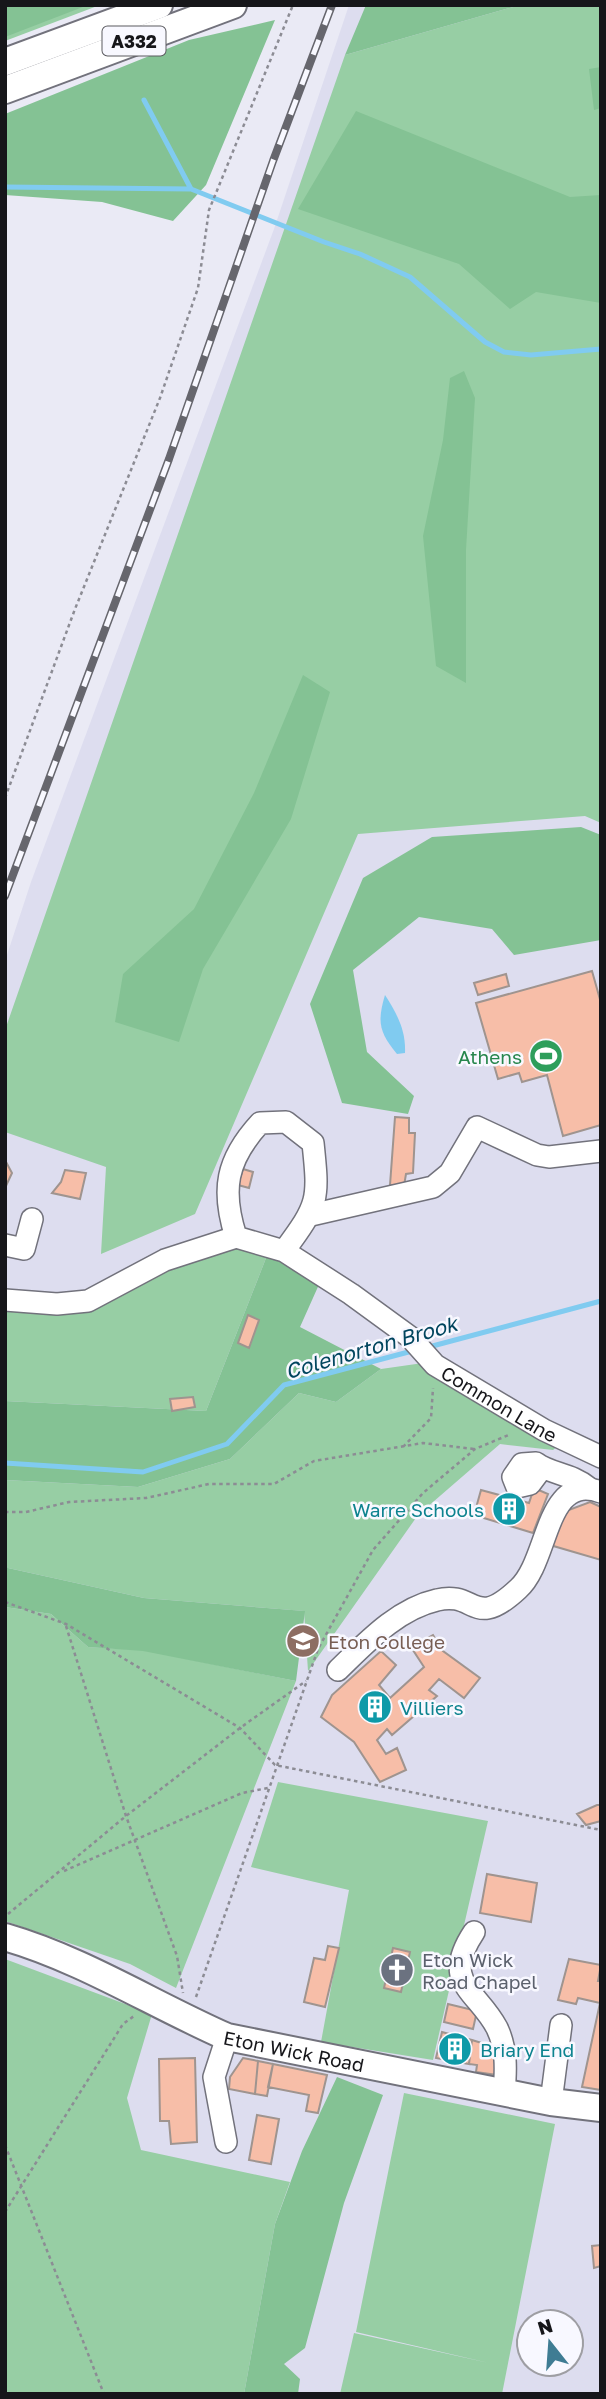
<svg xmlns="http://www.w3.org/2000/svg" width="606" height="2399" viewBox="0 0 606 2399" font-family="'Golos Text',sans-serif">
<rect width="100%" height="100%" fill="#eaeaf5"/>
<path fill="#ddddef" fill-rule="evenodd" d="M349,5H601V2394H5V961L31,882L274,229ZM529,2322H571V2364H529Z"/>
<path fill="#97cea4" d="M5,5H100L5,41Z
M520,5H601V823L585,816L358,834L195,1214L101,1254L106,1167L5,1132V1030L345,55Z
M231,1245L268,1253L206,1411L5,1401V1299L83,1303Z
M423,1363L559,1445L553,1450L500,1444L418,1515L308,1671L304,1611L144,1598L8,1568L5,1563V1480L138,1487L230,1459L299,1393L336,1402L381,1369Z
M5,1607L51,1614L88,1647L143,1650L296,1681L176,1988L130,1964L5,1921Z
M278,1782L488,1821L433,2060L321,2042L349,1890L251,1867Z
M5,1959L152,2014L127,2098L141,2150L290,2182L275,2224L244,2394H5Z
M404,2093L555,2124L502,2394H340L354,2333L489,2363L356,2332Z"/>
<path fill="#84c294" d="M5,5H88L5,37Z
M366,5H520L345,55Z
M275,20L206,185L173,221L102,202L5,195V114L189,40Z
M601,67V108L594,110L589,69Z
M356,111L570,197L601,195V303L536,292L510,309L459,264L298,209Z
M464,371L475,398L466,550V683L436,666L423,536L443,440L450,378Z
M303,675L330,692L291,819L203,969L179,1042L115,1022L123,974L194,909L254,793Z
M581,827L601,835V940L514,955L492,929L419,917L353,970L367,1052L414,1096L408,1114L342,1103L310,1004L363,878L432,837Z
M268,1253L321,1280L300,1327L381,1369L336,1402L299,1393L230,1459L138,1487L5,1480V1401L206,1411Z
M5,1563L8,1568L144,1598L305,1611L296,1681L143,1651L88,1647L51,1614L5,1607Z
M337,2077L383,2095L344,2203L305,2348L284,2364L300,2379L298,2394H244L275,2224L302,2151Z"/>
<path fill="#80cbf0" d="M385,995C397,1014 406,1030 405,1053L397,1054C379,1032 377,1022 385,995Z"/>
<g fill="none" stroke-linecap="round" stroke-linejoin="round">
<path stroke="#80cbf0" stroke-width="5" d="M144,100L191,189
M5,187L191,189L324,242L360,254L410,277L485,342L504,352L531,355L601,349
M425,1348L601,1301
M5,1463L143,1472L227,1444L284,1385L416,1350"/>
</g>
<path fill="#f7bea8" stroke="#9f948f" stroke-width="2" d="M592,971L601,1003V1125L563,1136L547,1075L522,1082L519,1073L498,1079L476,1003Z
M506,974L509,986L478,995L474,983Z
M395,1117L409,1118V1133H415L413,1173L406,1174L404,1186L390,1185Z
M5,1160L12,1173L5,1188Z
M243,1169L253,1172L249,1188L238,1185Z
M65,1170L86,1173L80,1199L52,1193L61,1182Z
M248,1315L259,1320L249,1348L238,1343Z
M193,1397L195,1407L172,1411L170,1399Z
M534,1488L548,1494L533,1533L474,1515L481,1490L529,1503Z
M590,1502L601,1507V1560L550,1545L566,1511Z
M433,1635L443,1651L480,1678L464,1698L439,1679L429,1690L437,1696L392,1735L387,1729L377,1740L386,1754L397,1748L406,1770L380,1782L354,1742L321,1717L332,1695L381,1651L396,1665L379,1685L390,1698L424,1667L411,1647Z
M597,1805H601V1821L586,1825L577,1814Z
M487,1874L537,1883L531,1922L480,1913Z
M328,1946L339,1948L325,2007L304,2002L314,1958L325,1960Z
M393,1948L410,1952L401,1992L384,1988Z
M569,1959L601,1965L598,1981H601V2090L582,2087L600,2003L578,1998L576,2004L558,2000Z
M448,2004L477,2011L473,2029L444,2022Z
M442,2032L472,2040L469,2064L436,2058Z
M472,2040L501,2049L497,2075L476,2072L477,2065L469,2064Z
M195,2058L197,2142L171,2144L169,2121H160L159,2059Z
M243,2058L258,2061L255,2094L229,2089L230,2077Z
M258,2061L273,2064L267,2096L255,2094Z
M273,2064L327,2075L318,2113L306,2111L309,2095L268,2087Z
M257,2115L279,2119L271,2164L249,2160Z
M601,2245V2266L594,2268L592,2246Z"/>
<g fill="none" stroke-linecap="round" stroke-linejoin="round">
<g stroke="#72727c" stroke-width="24">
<g id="minor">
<path d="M311,1215L433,1187L450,1173L477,1127L537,1155L549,1157L601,1151"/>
<path d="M5,1245L24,1249L32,1219"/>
<path id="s1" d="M284,1251C319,1204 319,1200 313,1143L286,1122L260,1123C226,1160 221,1190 236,1237L284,1251L351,1294L410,1337L435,1365L544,1430L601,1457"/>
<path d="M5,1300L57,1304L88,1301L165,1260L236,1237"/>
<path d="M542,1468L530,1484L517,1487L513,1477L522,1464L536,1463C550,1474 571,1473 589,1488"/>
<path d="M338,1670C366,1643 397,1609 437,1600C476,1590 473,1631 518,1589C550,1561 544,1472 601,1492"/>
<path d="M474,1932C440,1983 477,1990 497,2028C507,2049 506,2070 504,2093"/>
<path d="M551,2102L561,2025"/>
<path d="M226,2142L214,2077L227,2037"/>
</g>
</g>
<g stroke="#72727c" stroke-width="30">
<g id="major">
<path d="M5,62L159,5"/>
<path d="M5,90L233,5"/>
<path id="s2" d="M5,1937C84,1960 152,2004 227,2037L551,2102L601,2108"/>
</g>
</g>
<path stroke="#8c8c94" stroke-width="2.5" stroke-dasharray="3.5 3.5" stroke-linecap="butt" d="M5,798L75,609L160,398L198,288L209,210L293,5
M403,1447L431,1418L433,1388
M5,1512H26L69,1502L146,1498L209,1484H274L314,1461L423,1443L474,1449
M5,1602L66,1624L240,1728L275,1765L601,1830
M66,1626L126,1816L177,1956L183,1993
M64,1871L242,1793L268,1788
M8,1914L126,1816L240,1728L306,1681
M196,1997L318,1649L373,1550L423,1493L475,1449L511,1434
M5,2145L104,2394
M5,2212L123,2024L134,2016"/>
<use href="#minor" stroke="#fff" stroke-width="21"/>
<use href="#major" stroke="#fff" stroke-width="26"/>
<g stroke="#66666d" stroke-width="8">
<path id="rail" d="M5,896L169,459L273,161L332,5"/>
</g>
<use href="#rail" stroke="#f8f8ff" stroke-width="5" stroke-dasharray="16" stroke-linecap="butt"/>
</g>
<defs>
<g id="stadium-disc" transform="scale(1.75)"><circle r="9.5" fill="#2e9e5b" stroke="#f8f8ff"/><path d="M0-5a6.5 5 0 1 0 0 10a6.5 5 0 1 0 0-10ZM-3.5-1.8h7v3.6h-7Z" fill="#fff"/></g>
<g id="building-disc" transform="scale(1.75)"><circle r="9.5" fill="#0f9aa8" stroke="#f8f8ff"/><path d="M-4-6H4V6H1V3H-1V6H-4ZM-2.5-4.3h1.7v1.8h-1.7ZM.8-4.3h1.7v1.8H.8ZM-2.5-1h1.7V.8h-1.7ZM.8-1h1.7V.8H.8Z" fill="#fff"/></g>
<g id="school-disc" transform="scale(1.75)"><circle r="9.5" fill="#8d6e63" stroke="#f8f8ff"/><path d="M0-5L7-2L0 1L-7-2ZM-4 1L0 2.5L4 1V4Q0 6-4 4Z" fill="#fff"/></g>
<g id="church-disc" transform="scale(1.75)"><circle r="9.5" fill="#6b7280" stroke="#f8f8ff"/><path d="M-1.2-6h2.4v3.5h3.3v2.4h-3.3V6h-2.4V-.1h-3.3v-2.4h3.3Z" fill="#fff"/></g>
</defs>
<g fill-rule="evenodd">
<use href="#stadium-disc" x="546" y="1056"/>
<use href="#building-disc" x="509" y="1509"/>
<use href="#school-disc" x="303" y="1641"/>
<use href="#building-disc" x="375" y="1707"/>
<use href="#church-disc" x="397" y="1970"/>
<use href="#building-disc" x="455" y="2049"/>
</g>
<g text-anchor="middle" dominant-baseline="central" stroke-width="5" stroke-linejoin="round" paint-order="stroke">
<rect fill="#f8f8ff" stroke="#5a5a5f" stroke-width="2" x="102.5" y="26.5" width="63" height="29" rx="5"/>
<g font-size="18" font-weight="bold" fill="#16161a">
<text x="134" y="41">A332</text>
</g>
<g font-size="19" fill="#27864d" stroke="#f8f8ff" text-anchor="end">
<text x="522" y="1056">Athens</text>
</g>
<g font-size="19" fill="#16161a" stroke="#f8f8ff">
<text stroke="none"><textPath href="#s1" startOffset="616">Common Lane</textPath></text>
<text stroke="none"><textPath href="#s2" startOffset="312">Eton Wick Road</textPath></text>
</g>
<g font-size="19" fill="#0d838f" stroke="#f8f8ff" text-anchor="start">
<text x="484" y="1509" text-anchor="end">Warre Schools</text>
<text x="400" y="1707">Villiers</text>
<text x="480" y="2049">Briary End</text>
</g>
<g font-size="19" fill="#785e54" stroke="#f8f8ff" text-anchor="start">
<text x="328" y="1641">Eton College</text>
</g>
<g font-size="19" fill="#5b616d" stroke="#f8f8ff" text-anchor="start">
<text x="422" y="1959">Eton Wick<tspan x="422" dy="22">Road Chapel</tspan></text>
</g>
<g font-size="21" font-style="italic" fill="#01455e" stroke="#f8f8ff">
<text transform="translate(371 1347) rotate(-16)">Colenorton Brook</text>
</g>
</g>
<rect width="606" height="2399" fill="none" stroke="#16161a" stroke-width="14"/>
<g transform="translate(550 2343) rotate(343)"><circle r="33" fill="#f8f8ff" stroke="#9e9ea3" stroke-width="2"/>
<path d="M0-5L12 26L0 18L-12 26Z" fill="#3f7c93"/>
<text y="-10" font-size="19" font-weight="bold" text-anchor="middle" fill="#16161a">N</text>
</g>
</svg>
